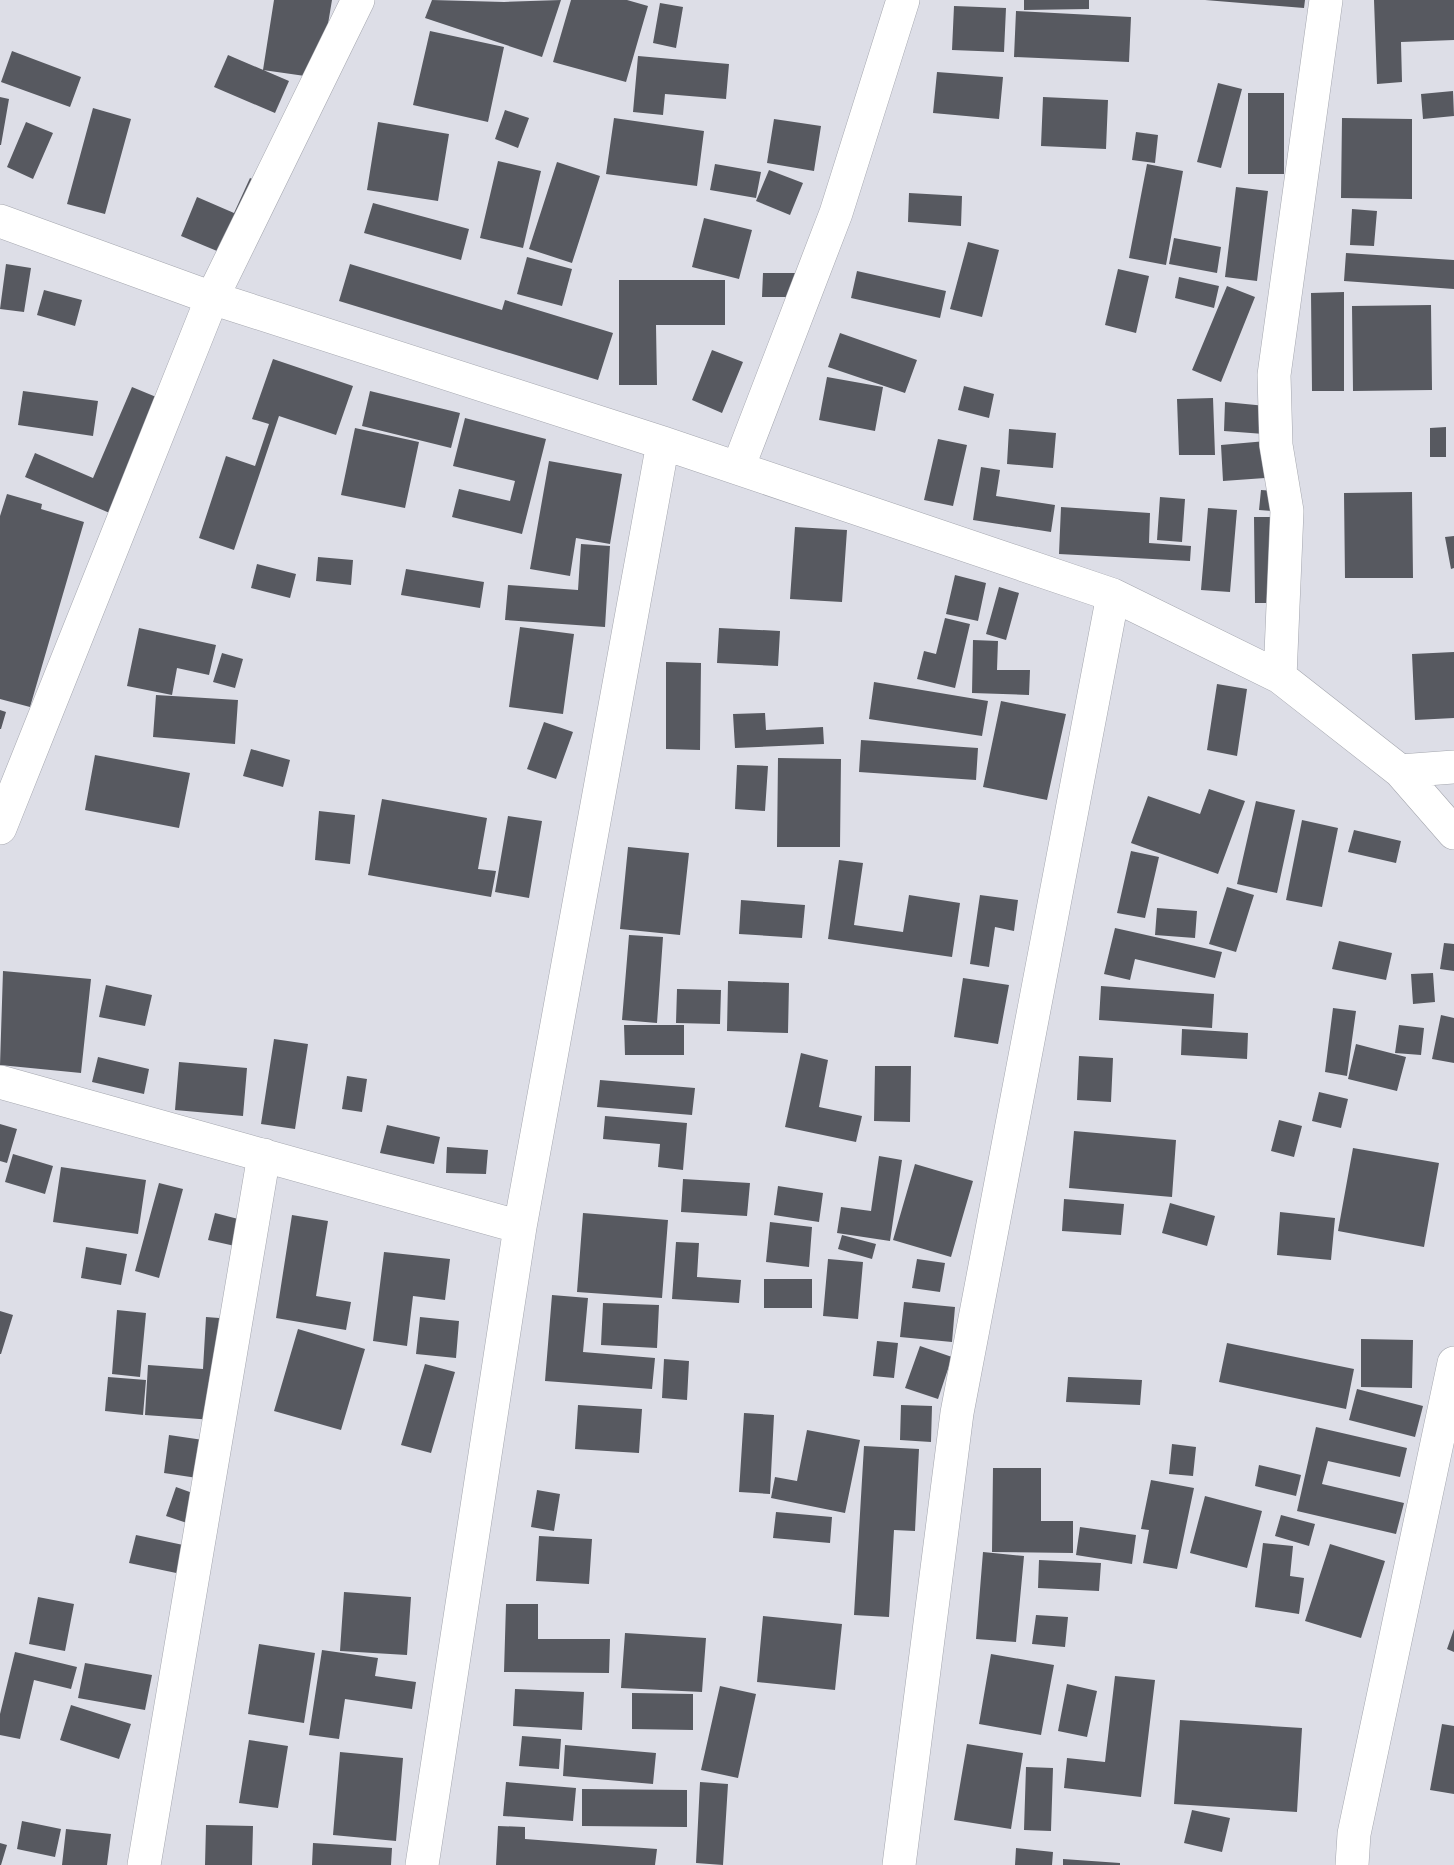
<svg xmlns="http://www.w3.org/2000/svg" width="1454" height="1865" viewBox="0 0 1454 1865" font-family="Lato,sans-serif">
<rect width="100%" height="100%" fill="#dddee7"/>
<path fill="#575960" d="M274,0H332L319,78L263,70Z
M432,0L504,2L561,0L542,57L425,18Z
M571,0H627L648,6L626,82L553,62Z
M1024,0H1089V9L1024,10Z
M1205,0H1305L1304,8Z
M1374,0H1454V40L1401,42L1402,82L1377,84Z
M660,3L683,7L676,48L653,43Z
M954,6L1006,8L1004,52L952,50Z
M1016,11L1131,17L1129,62L1014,57Z
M430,31L504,47L488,122L413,105Z
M12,51L81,77L70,107L1,82Z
M228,55L289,81L275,113L214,87Z
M638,56L729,64L726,99L665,94L663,115L633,112Z
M937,72L1003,77L999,119L933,113Z
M1218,83L1242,89L1221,168L1197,162Z
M1453,91L1454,116L1423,119L1421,94Z
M1248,93H1284V174H1248Z
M0,97L9,99L1,145H0Z
M1043,97L1108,100L1106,149L1041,146Z
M93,108L131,119L105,214L67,204Z
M505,110L529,118L518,148L495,139Z
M614,118L704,131L697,186L606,174Z
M1342,118L1412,119V199L1341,198Z
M774,119L821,126L814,171L767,163Z
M26,122L53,133L33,179L7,167Z
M378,122L449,134L438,201L367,190Z
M1136,132L1158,135L1155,163L1132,160Z
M498,161L541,171L523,248L480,238Z
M557,162L600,176L572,263L529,249Z
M715,164L761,172L756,198L710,190Z
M1147,164L1183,171L1166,265L1129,258Z
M769,170L803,183L790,215L756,201Z
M250,178L273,188L241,261L181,236L197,197L234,213Z
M1236,187L1268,191L1257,281L1225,277Z
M909,193L962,196L961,226L908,222Z
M373,203L469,229L461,260L364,233Z
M1352,209L1377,211L1374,246L1350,245Z
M704,218L752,230L739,279L692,267Z
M1174,238L1221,247L1217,273L1169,264Z
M968,242L999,250L982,317L950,309Z
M1346,253L1454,260V289L1344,281Z
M527,257L572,269L562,306L517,294Z
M6,264L31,268L24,312L0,309Z
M350,264L502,310L505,300L613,333L598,380L339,301Z
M1118,269L1149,276L1136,333L1105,325Z
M857,271L946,291L940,318L851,298Z
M763,273H796L797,297H762Z
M1179,277L1219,286L1214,308L1175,298Z
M619,280H725V325H656L657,385H619Z
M1227,286L1255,297L1221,382L1192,370Z
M44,290L82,300L75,326L37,315Z
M1344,292V391H1312L1311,293Z
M1431,305L1432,390L1353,391L1352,306Z
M840,333L917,360L905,393L828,367Z
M712,350L743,362L722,413L692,400Z
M273,359L353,386L336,435L279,416L234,550L199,538L226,456L255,466L269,424L252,419Z
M827,377L883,387L875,431L819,420Z
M964,386L994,394L989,418L958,410Z
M132,387L161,399L112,514L25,477L35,453L93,478Z
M23,391L98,401L93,436L18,425Z
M370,391L460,413L451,448L362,426Z
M1213,398L1215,455H1179L1177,399Z
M1225,402L1266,406L1264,434L1224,431Z
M465,418L546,439L522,534L452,517L459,489L510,501L515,481L453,466Z
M1446,427V457H1430V428Z
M355,428L419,442L405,508L341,495Z
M1009,429L1056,433L1053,468L1007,464Z
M938,439L967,445L953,506L924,500Z
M1277,440L1280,477L1223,481L1221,445Z
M549,461L622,474L610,544L576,538L570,576L530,569Z
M981,467L1000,470L996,496L1055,505L1051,532L973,520Z
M1261,490L1289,492L1288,512L1259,510Z
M1412,492L1413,578H1345L1344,493Z
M7,494L42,504L41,509L84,522L30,707L0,699V516Z
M1160,497L1185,499L1182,542L1157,540Z
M1061,507L1150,513L1149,543L1191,546L1190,561L1059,554Z
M1208,508L1237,510L1230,592L1201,590Z
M1254,517H1286L1287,603H1255Z
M795,527L847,530L842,602L790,599Z
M1454,536V568L1451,569L1445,537Z
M581,544L610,546L605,627L505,620L508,585L578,590Z
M318,557L353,560L351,585L316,581Z
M257,564L296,574L290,598L251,588Z
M406,569L484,582L480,608L401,595Z
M955,575L986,583L978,621L946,614Z
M999,587L1019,593L1006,640L986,634Z
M945,618L970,624L955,688L917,679L924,651L936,654Z
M520,627L574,634L563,714L509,707Z
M139,628L216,645L209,675L177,668L172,695L127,686Z
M719,628L780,631L778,666L717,663Z
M973,640L998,641L997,670H1030L1029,695L972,693Z
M1454,652V718L1415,720L1412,654Z
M222,653L243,659L235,688L213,682Z
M666,662L701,663L700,750L666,749Z
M874,682L988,701L982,736L869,719Z
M1217,684L1247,689L1237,756L1207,750Z
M156,695L238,700L235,744L153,737Z
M1001,701L1066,714L1047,800L983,787Z
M0,710L6,712L1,729H0Z
M765,713L766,730L823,727L824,744L735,748L733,714Z
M544,722L573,732L556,779L527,769Z
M861,740L978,748L976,780L859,772Z
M251,749L290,760L283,787L243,776Z
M95,755L190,773L179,828L85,810Z
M778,758L841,759L840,847H777Z
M737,765L768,766L765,811L735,809Z
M1209,789L1245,801L1218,874L1131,843L1148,796L1200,814Z
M382,799L487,818L478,869L496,871L491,897L368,875Z
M1256,801L1295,810L1277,893L1237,884Z
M319,811L355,815L350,864L315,860Z
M508,816L542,821L529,898L495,892Z
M1302,820L1338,828L1322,907L1286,900Z
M1354,830L1401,841L1396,863L1348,852Z
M628,847L689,853L680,935L620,929Z
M1131,851L1159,857L1145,918L1117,913Z
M839,860L863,863L854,925L903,932L909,895L960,903L952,957L828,939Z
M1227,887L1254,895L1236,952L1209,944Z
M980,895L1018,900L1014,931L995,927L989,967L970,964Z
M741,900L805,905L802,938L739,934Z
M1157,908L1197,911L1195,938L1155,935Z
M1115,928L1222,952L1215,978L1135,959L1130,980L1104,974Z
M629,935L663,937L657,1023L622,1020Z
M1339,941L1392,953L1386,980L1332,969Z
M1444,943L1454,944V971L1440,969Z
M3,971L91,979L81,1073L0,1065Z
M1433,973L1435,1002L1413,1004L1411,974Z
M963,978L1009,985L998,1044L954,1037Z
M728,981L789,983L788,1033L727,1031Z
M106,985L152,995L145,1026L99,1017Z
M1101,986L1214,994L1212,1028L1099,1020Z
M677,989L721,990L720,1024L676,1023Z
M1333,1008L1356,1011L1347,1076L1325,1072Z
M1441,1015L1454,1018V1063L1432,1059Z
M624,1025H684V1055H625Z
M1399,1025L1424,1028L1421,1055L1395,1053Z
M1182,1029L1248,1033L1247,1059L1181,1055Z
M274,1039L308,1044L295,1129L261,1124Z
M1356,1044L1406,1057L1397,1091L1348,1079Z
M801,1053L828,1060L819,1107L862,1116L856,1142L785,1127Z
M1079,1056L1113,1058L1111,1102L1077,1100Z
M98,1057L149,1069L144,1094L92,1082Z
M179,1062L247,1068L243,1116L175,1110Z
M875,1066H911L910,1122L874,1121Z
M347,1076L367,1079L362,1112L342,1109Z
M600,1080L695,1088L692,1115L597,1107Z
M1319,1092L1348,1099L1341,1128L1312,1121Z
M605,1116L687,1123L683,1170L658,1167L660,1144L603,1139Z
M1279,1120L1302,1126L1294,1157L1271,1151Z
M0,1124L17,1129L7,1163L0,1161Z
M387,1125L440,1137L434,1164L380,1153Z
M1074,1131L1176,1140L1172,1197L1069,1188Z
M447,1147L488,1150L486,1174L446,1173Z
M1353,1148L1439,1163L1424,1247L1338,1231Z
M13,1154L53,1166L45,1194L5,1182Z
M879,1156L902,1160L890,1241L837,1233L841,1207L871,1211Z
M915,1164L973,1181L951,1257L893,1240Z
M61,1167L146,1180L138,1234L53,1222Z
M683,1179L750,1183L747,1216L681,1212Z
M159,1183L183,1189L159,1278L135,1271Z
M778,1186L823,1193L819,1222L774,1215Z
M1064,1199L1124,1204L1121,1235L1062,1231Z
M1170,1203L1215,1216L1207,1246L1162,1233Z
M1280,1212L1335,1218L1331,1260L1277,1255Z
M215,1213L242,1220L235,1246L208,1240Z
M583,1213L668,1220L662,1298L577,1292Z
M292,1215L328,1221L316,1296L351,1302L346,1330L276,1318Z
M770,1222L812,1227L809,1267L766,1262Z
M842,1235L876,1244L872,1259L838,1249Z
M676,1242L699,1243L697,1277L741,1280L739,1303L672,1299Z
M86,1247L127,1254L121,1285L81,1278Z
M384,1252L450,1259L445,1300L413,1296L407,1346L373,1341Z
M828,1259L863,1262L858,1319L823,1316Z
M917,1259L945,1263L940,1292L912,1288Z
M764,1279H812V1308H764Z
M552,1295L588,1298L583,1352L655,1358L652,1389L545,1381Z
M904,1302L955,1307L952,1342L900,1337Z
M603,1303L659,1305L657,1348L601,1345Z
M117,1310L146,1313L140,1377L112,1374Z
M0,1311L13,1315L1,1354H0Z
M206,1317L219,1318L213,1420L145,1415L148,1365L203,1369Z
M420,1317L459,1321L456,1358L416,1354Z
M298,1329L365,1349L341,1430L274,1411Z
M1361,1339L1413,1340L1412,1388L1361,1387Z
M877,1341L898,1343L894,1378L873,1376Z
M1227,1343L1354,1369L1346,1409L1219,1382Z
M920,1346L952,1357L938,1399L905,1388Z
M664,1359L689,1361L687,1400L662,1398Z
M425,1364L455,1372L431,1453L401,1445Z
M108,1377L146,1380L143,1415L105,1411Z
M1068,1377L1142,1380L1140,1405L1066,1402Z
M1357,1389L1423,1406L1415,1437L1349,1420Z
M578,1405L642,1409L639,1453L575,1449Z
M901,1405L932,1406L931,1442L900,1440Z
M744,1413L774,1415L770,1494L739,1492Z
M1316,1427L1407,1448L1400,1477L1328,1461L1322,1484L1404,1503L1396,1534L1297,1511Z
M807,1430L860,1440L845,1513L771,1498L775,1477L797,1481Z
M169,1435L210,1441L204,1479L164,1473Z
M1172,1444L1196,1447L1193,1476L1169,1474Z
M864,1446L919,1449L915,1531L894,1530L889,1617L854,1615Z
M1259,1465L1301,1475L1296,1496L1255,1486Z
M993,1468H1041V1521H1073V1553L992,1552Z
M1151,1480L1194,1488L1177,1569L1143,1563L1149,1530L1141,1529Z
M176,1487L198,1495L187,1523L166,1516Z
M537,1490L560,1494L554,1531L531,1527Z
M1205,1496L1262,1511L1247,1568L1190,1553Z
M776,1512L832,1517L830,1543L773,1538Z
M1281,1515L1315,1524L1309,1546L1275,1536Z
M1080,1527L1136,1535L1132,1564L1076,1555Z
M136,1535L188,1546L181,1574L129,1563Z
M539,1536L592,1539L589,1584L536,1581Z
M1263,1543L1293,1546L1290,1576L1304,1578L1299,1614L1255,1607Z
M1330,1544L1385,1561L1361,1638L1305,1621Z
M983,1552L1024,1556L1016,1642L976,1639Z
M1039,1560L1101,1563L1099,1591L1038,1588Z
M344,1592L411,1597L407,1655L340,1651Z
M38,1597L74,1604L65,1651L29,1644Z
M506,1604H538V1639H610L609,1673L504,1672Z
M1036,1615L1068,1617L1065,1647L1032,1644Z
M763,1616L842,1624L835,1690L757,1682Z
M1454,1629V1652L1447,1649Z
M625,1633L706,1638L702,1692L621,1688Z
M259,1644L315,1653L304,1723L248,1714Z
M322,1650L378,1658L375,1676L416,1682L412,1709L345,1699L339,1739L309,1735Z
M15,1652L77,1667L71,1689L34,1680L20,1739L0,1735V1714Z
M991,1654L1054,1665L1041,1735L979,1724Z
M85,1663L152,1675L145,1710L78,1698Z
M1115,1676L1155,1680L1141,1797L1064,1788L1067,1758L1105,1762Z
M1067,1684L1097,1691L1087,1737L1058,1731Z
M720,1686L756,1694L738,1778L701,1770Z
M515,1689L584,1692L582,1730L513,1726Z
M632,1693L693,1694V1730L632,1729Z
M71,1705L131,1724L119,1759L60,1740Z
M1180,1720L1302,1728L1297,1812L1174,1804Z
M1442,1724L1454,1726V1794L1430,1790Z
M522,1736L561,1739L559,1769L519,1766Z
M249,1740L288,1746L278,1808L239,1803Z
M967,1744L1023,1753L1011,1829L954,1820Z
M565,1745L656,1753L653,1784L563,1776Z
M340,1752L403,1758L396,1841L333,1835Z
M1026,1767L1053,1768L1051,1831L1024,1830Z
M506,1782L576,1788L573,1821L503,1816Z
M700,1782L728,1784L723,1865L696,1863Z
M582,1789L687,1790V1827L582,1826Z
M1192,1810L1230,1818L1222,1852L1184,1843Z
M22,1821L61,1829L55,1857L17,1849Z
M206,1825L253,1826L252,1865H205Z
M498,1826L525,1827V1839L657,1849L655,1865H496Z
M66,1829L111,1834L107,1865H62Z
M0,1843L7,1845L1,1865H0Z
M313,1843L392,1848L391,1865H312Z
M1016,1848L1053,1852L1052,1865H1015Z
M1063,1859L1120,1863V1865H1063Z"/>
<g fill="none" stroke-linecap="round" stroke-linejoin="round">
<g stroke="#a4a6ae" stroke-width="34">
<path id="minor" d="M0,221L212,298L663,443L1113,595L1280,677L1400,771L1454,833
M738,468L836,213L903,0
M1280,677L1287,511L1276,445L1274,375L1326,0
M1400,771L1454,767
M0,828L212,298L358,0
M0,1082L520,1227
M144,1865L264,1155
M422,1865L520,1227L663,443
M899,1865L957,1413L1113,595
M1352,1865L1354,1834L1454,1363"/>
</g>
<use href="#minor" stroke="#fff" stroke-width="33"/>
</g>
</svg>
